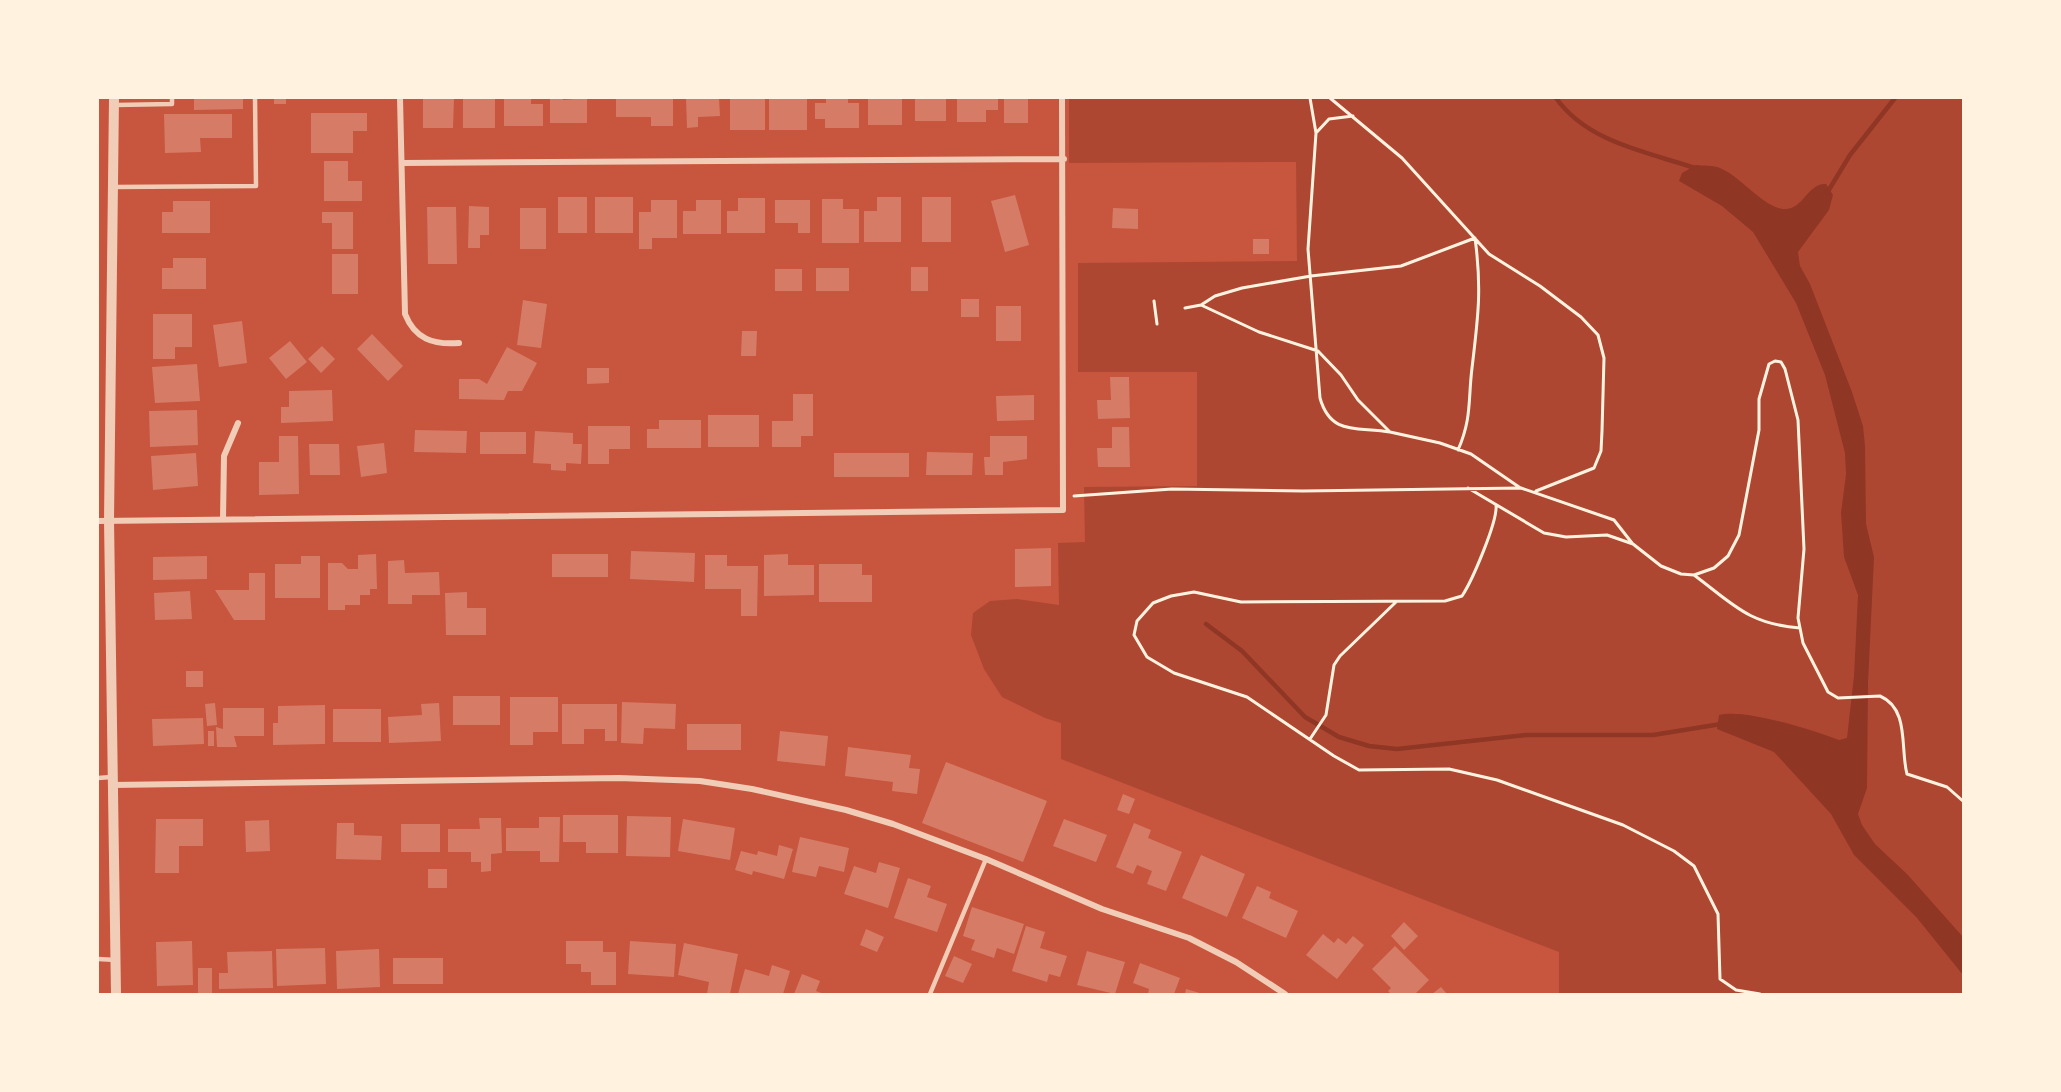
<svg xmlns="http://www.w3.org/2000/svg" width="2061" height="1092" viewBox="0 0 2061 1092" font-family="'Titillium Web',sans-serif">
<rect width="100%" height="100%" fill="#c8553d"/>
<path fill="#ae4732" d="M1069,98H1963V994H1559V952L1061,759V723L1045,718L1002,697L984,669L971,635L973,613L990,601L1017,599L1059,605L1058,543L1085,542L1084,487L1197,486V372H1078V263L1297,261L1296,162L1069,163Z"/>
<path fill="#8f3625" d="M1696,165C1703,166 1713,165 1720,168C1740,176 1762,206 1783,209C1803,211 1807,183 1826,184L1833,195L1829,210L1798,252L1800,266L1810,284L1852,392L1863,426L1865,446L1866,524L1874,557L1868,683L1867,788L1858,814L1862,825L1875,844L1907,874L1963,937V975L1917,918L1854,855L1831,814L1774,752L1717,729L1719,715C1744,708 1813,730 1839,740L1847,738L1854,676L1858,595L1844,557L1841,513L1846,474L1845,453L1825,375L1796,303L1753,232L1722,206L1679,181L1682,173Z"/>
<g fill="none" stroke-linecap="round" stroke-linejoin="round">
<path stroke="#8f3625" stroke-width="4.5" d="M1556,98C1588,143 1648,152 1698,169
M1827,193L1850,155L1895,98
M1206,624L1242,651L1305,717L1339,737L1369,746L1397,749L1526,735H1653L1721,724"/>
</g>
<path fill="#d67c66" d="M194,98H243V109L194,110Z
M274,98H286V104H274Z
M423,98H454L453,128H423Z
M463,98H495V128H463Z
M504,98H531V104H543V126H504Z
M550,98H563V100L587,98V123H550Z
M616,98H673V126H651V117H616Z
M686,98H719L720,116L698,117V127L687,128Z
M730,98H765V130H730Z
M769,98H807V130H769Z
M826,98H848V103H859V128H825V119H815V103H826Z
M868,98H902V125H868Z
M915,98H946V121H915Z
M957,98H998V110H986V122H957Z
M1004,98H1028V123H1004Z
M311,113H367V131H353V153H311Z
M164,114H232V138H200L201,152L165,153Z
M324,161H348V181H362V201H324Z
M1015,195L1029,245L1005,252L991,201Z
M558,197H587V233H558Z
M595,197H633V233H595Z
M877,197H901V242H864V211H877Z
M922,197H951V242H922Z
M738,198H765V233H727V211H738Z
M822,199H843V209H859V243H822Z
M651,200H677V238H652V249H639V212H651Z
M696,200H721V234H683V211H696Z
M775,200H810V233H798V223H775Z
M173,201H210V233H162V212H173Z
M469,206L489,207V235H480V248H468Z
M427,207H456L457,264H428Z
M520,208H546V249H520Z
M1113,208L1138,209V229L1112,228Z
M322,212H353V249H332V223H322Z
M1253,239H1269V254H1253Z
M332,254H358V294H332Z
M173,258H206V289H162V268H173Z
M911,267H928V291H911Z
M816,268H849V291H816Z
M775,269H802V291H775Z
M961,299H979V317H961Z
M523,300L547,304L541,348L517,345Z
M996,306H1021V341H996Z
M153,314H192V347H175V359H153Z
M242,321L247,363L219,367L213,325Z
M742,331H757L756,356H741Z
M372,334L403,366L388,381L357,349Z
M290,341L307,362L286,379L269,358Z
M322,346L335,359L321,373L308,359Z
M507,347L537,363L522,391H508L504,400L459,399V379H479L487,384Z
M197,364L200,401L155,403L152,367Z
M587,368H609V383L587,384Z
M1110,377H1129L1130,418L1098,419L1097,400H1111Z
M332,390L333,421L281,423V407H289V391Z
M793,394H813V436H801V447H772V421H793Z
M1034,395V420L997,421L996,396Z
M197,410L198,445L150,447L149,411Z
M708,415H759V447H708Z
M659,420H701V448H647V429H659Z
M588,426H630V449H609V464H588Z
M1112,427H1129L1130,467H1098L1097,448H1112Z
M415,430L467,431L466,453L414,452Z
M535,431L573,433V444H582L581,464L566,463V471L551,470V464L533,463Z
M480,432H526V454H480Z
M279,436H298L299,494L259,495V462H279Z
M990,436H1027V459L1003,462V475H985L984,457H990Z
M384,443L387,473L361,477L357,446Z
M309,444H339L340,475H310Z
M927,452L973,453L972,475H926Z
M196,453L198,486L153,490L151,456Z
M834,453H909V477H834Z
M1051,548V586L1015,587V549Z
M631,551L695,553L694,582L630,579Z
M376,554L377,589H370V595H360V605H345V610H328V563H342L348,569H358V555Z
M552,554H608V577H552Z
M788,554V565H814V595L764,596V555Z
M705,555H727V566H758L757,616H741V589H705Z
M207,556V579L153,580V557Z
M301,556H320V598H275V564H301Z
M404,560L405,573L439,572L440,595H412V604H388V561Z
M819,564H862V575H872V602H819Z
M249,573H265V620H234L215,590H249Z
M190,591L192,619L155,620L154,593Z
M467,592V608H486V635H446L445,593Z
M186,671H203V687H186Z
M453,696H500V725H453Z
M510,697H558V732H533V745H510Z
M622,702L676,704L675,729L644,728L643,744L621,743Z
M215,703L217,725L207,726L205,704Z
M439,703L441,741L389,743L388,717L422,715L421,704Z
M562,704H617V741H605V729H584V744H562Z
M325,705V744L273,745V723H278V706Z
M223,708H264V736H234L237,747H217L216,727L223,729Z
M333,709H381V742H333Z
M203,718L204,744L153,746L152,719Z
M687,724H741V750H687Z
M208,731H214V746H208Z
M780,731L828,736L825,766L777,761Z
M848,747L911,755L909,768L920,769L917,794L892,791L893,782L845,776Z
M946,762L1047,801L1023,862L922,823Z
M1123,794L1135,799L1129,814L1117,810Z
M563,815H618V853H586V842H563Z
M627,816L671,817L670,857L626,856Z
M539,817H560L559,862H540V851H506V828H539Z
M479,818H501L502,853L491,854V871L481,872V862H471V852H448V829H480Z
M156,819H203V846H179V873H155Z
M683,819L735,828L730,860L678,851Z
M1064,819L1107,835L1096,862L1053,846Z
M269,820L270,851L246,852L245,821Z
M337,823H354V835L382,836L381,860L336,859Z
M1134,823L1151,830L1148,838L1182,852L1166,891L1147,884L1152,871L1137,865L1133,874L1116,867Z
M401,824H440V852H401Z
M800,837L849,848L844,872L819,866L816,877L792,872Z
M779,845L793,849L784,879L753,871L752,875L735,870L741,851L757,855L758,851L777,856Z
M1201,855L1245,874L1227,917L1182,898Z
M879,862L900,868L888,908L844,894L854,866L876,873Z
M428,869H447V888H428Z
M908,878L931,886L927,897L947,904L937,932L894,918Z
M1257,886L1271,892L1269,898L1298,911L1286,938L1242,918Z
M972,907L1024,924L1014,954L997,948L994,958L971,950L975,940L963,936Z
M1404,922L1418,936L1404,950L1391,936Z
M1026,926L1045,932L1040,948L1067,956L1060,977L1049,974L1047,982L1012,971Z
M866,929L884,937L877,952L860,945Z
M1323,934L1334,943L1338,938L1346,944L1353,936L1364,945L1337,979L1306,955Z
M192,941L193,985L157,986L156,942Z
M566,941H603V952H616V985H591V972H581V964H566Z
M630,941L676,944L674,977L628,974Z
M684,943L738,954L730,994H707L709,982L678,975Z
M1395,946L1429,980L1415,994H1391L1388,991L1391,988L1372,969Z
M325,948L326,984L277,986L276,949Z
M379,949L380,987L337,989L336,951Z
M272,951L273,988L219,989V973H228L227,952Z
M1087,951L1125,962L1115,994L1077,985Z
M954,956L972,964L963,983L945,976Z
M393,958H443V984H393Z
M1140,963L1180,978L1174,994H1148L1149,989L1133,983Z
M772,965L790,971L783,994H738L745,969L769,976Z
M198,968H212V993H198Z
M802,974L820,981L816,991L824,994H794Z
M1441,987L1447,994H1432Z
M1186,989L1203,994H1185Z"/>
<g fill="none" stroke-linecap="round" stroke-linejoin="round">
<path stroke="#fff3e0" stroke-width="3" d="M1310,98L1316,133L1308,249L1320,398C1331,437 1359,426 1390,432
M1330,98L1402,158L1489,254L1540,286L1581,317L1598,335L1604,358L1602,431L1601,451L1594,468L1536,491
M1316,133L1329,119L1353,116
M1154,301L1157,324
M1201,305L1215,296L1242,288L1311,276L1401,266L1475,238C1482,289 1478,318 1472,368C1468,400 1472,418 1458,450
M1185,308L1201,305L1259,332L1318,351L1341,375L1358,400L1390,432L1440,443L1471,454L1519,487
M1468,488L1544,533L1566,537L1607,535L1633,544L1661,566L1681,574L1694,575L1714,568L1728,556L1739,535L1759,430V399L1769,364L1775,361L1781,362L1785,369L1798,420L1804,549L1798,618L1803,643L1828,692L1838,698L1880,696C1910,709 1900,749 1907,774L1947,787L1964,802
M1074,496L1172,489L1303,491L1521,488L1614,520L1632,543
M1496,505C1498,521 1472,581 1462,596L1445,601L1241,602L1194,592L1171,596L1153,603L1137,621L1134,635L1147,657L1174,673L1247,697L1334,756L1359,770L1449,769L1497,780L1623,825L1674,851L1694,866L1718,914L1720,979L1736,990L1760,994
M1694,575C1733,604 1748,624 1800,628
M1310,739L1326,715L1334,665L1340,656L1396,602"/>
<path stroke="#f1ccb7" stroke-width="4.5" d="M116,105L172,104V98
M114,187L256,186L255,98
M98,778L111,777
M98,959L116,960
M930,994L986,859"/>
<path stroke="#f1ccb7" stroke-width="6" d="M400,98L405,314C415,339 433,345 459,343
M402,163L1064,159
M223,519L224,456L238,423
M98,521L1063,510L1062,98
M112,785L619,778L700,781L752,789L846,810L893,824L986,859L1102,909L1189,938L1236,962L1285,994"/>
<path stroke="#f1ccb7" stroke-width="10" d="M114,98L109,520L116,994"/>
</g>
<rect width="2061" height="1092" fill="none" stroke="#fff3e0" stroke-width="198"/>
</svg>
